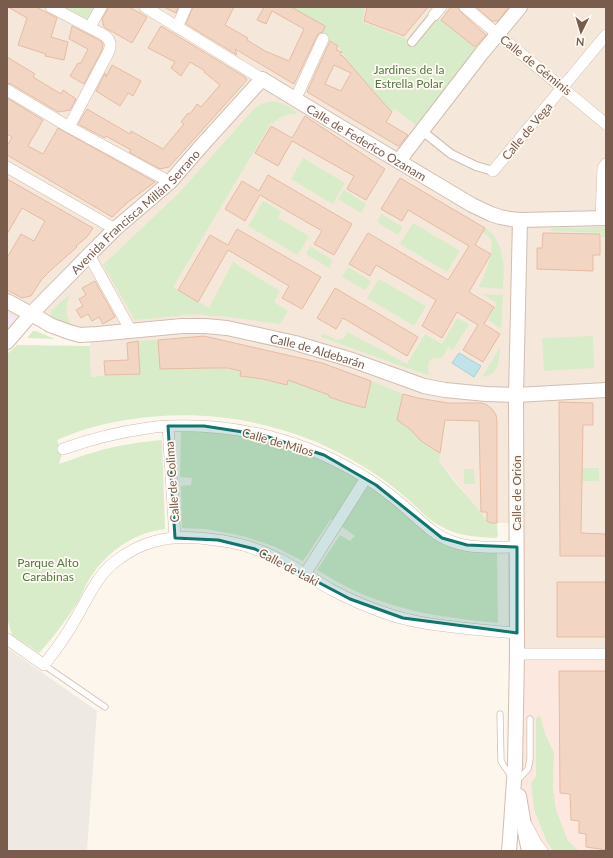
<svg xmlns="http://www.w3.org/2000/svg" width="613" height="858" viewBox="0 0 613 858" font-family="Lato,sans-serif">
<rect width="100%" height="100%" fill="#fdf6ec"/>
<path fill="#f5e8da" d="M7,7H298L328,24L322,38L338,46L372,89L393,111L395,109L416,124L407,40L361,23L365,7H606V654H517L516,523H491L486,521L474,504L439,461L410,429L397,420L346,403L288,380L287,385L140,374L105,375L91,377L90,335L28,316L7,341Z"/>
<path fill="#fde8e0" d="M517,654H606V851H542L522,816L515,766Z"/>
<path fill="#efe9e4" d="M7,648L97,711L87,851H7Z"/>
<path fill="#f3e8fa" d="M7,313L16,318L7,328Z"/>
<path fill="#d8ecc9" d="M65,7H98L89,21L82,20L81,16Z
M291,7H365L362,22L407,39L430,11L478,50L416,125L395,109L392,112C372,92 353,70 338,46L336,45V44L320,37L325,26Z
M269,102C280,101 288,106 297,112L295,114C286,114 279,117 273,124L271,123L173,287L209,308L233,262L280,291L274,302L288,311L280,324L222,316H211L197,314L135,320L103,265L179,193L254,109L259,105Z
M303,158L345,183L333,204L291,179Z
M344,190L366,204L361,213L338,199Z
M263,201L281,211L278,218L309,236L298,255L248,226Z
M381,214L403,227L398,235L377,222Z
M413,223L460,251L447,272L400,244Z
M606,227V237H602V233L551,231V228Z
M485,228L493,234L501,250L504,269L503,289L479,287C483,277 497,248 490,238C488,236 485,234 482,232Z
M310,246L333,260L329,268L306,254Z
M348,267L371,281L365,290L342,277Z
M379,279L426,306L414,326L367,298Z
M70,294C66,307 64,312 71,325C64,324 57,321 51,316V311Z
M482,294L503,295L501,329L488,320L497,303Z
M457,318L469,324L453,350L448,347L442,358H434L429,361L428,367L429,375L418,372L321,337L323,333L337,340L344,338L348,332L407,364L425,334L442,344Z
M33,331H36L55,339L27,338Z
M593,336L594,368L544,371L542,338Z
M158,340L160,369C187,368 214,366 241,371L240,376L263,379L287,385L288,380L329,395V397L347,403L364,408L371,381L403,394L397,420L410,429L421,441L440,453L439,461L455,482L474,504L487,521L491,523H497L498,536L496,538C484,537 472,537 460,534C449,531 437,525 428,518C422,513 418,508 412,503C400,492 386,481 372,472C287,415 179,401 83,430C74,433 66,436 57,440L62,454L59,464C71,460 83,455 95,452C117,445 140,442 162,440L165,529C131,533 104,554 87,583C84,589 81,596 78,602C66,620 54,637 39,653L12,635L7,618V354L17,345L90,346L91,377L105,375L139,374L138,341Z
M500,347C499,362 499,375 482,377Z
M181,428L241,432L322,457L378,491L433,536L497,550L498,623C456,619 415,614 375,599C354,592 336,581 317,570L340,535L350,541L355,536L331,519L303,561L273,546L246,537L233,534L206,529L182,528L181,486L191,485L192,478L180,477Z
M582,468H599V481H582Z
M464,469H474L475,484H464Z
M540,715L545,734L554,753L553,787L556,810L568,841L579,851H553L546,840L534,809L531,783L536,776V718Z"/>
<path fill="#bfe3e8" stroke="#a5d3da" d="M459,353L481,366L474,377L452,363Z"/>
<path fill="#f3d5c3" stroke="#e6bba3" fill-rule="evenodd" d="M8,7H36L57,18L51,37L68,42L64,60L45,56L46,54L18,45L27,18Z
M109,7H129L147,17L132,43L104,27L102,19Z
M164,7H178L176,13Z
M193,7H234L225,25L248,38L247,40L265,51L289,61L304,29L272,11L266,24L257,20L264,7H291L325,26L323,32L319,33L317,36L294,84L235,49L237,55L186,24Z
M367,7H428L404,36L364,21Z
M451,7H458L461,12L486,35L475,47L441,20Z
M476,7H509L498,21H492Z
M72,26L101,41L103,45L102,50L84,84L70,76L78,63H81L88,49L69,39Z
M161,26L245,77L247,80L169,167L160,169L129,152L131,150L106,136L105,138L78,124L87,109L130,134L131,131L163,149L184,124L181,122L188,113L190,114L197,104L201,107L220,85L204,72L205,71L190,62L181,76L171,68L175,62L148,48Z
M330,41L338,46L336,50L342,52L340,55L343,56L378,97L392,112L386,122L408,135L399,146H398L307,92ZM334,65L351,73L341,91L325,84Z
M7,57L35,74L33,77L61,94L63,90L76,99L70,110L58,112L11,84L7,83Z
M112,65L141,81L133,96L128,93L120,106L96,91L105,73L106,77Z
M7,98L43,120L28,146L43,154L58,128L155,182L128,202L112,217L7,155V146L12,137L7,134Z
M305,116L385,169L366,200L347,189L354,176L292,141L278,166L255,153L271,126L292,138Z
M268,175L352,224L334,255L314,244L322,231L260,195L245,221L225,209L242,181L259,191Z
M400,178L485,228L475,245L491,254L469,292L494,307L484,324L500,334L483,362L463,350L478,325L457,312L442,338L422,326L436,300L376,265L370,276L349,264L368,233L448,280L469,246L408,210L402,221L381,209Z
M7,179L93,228L87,237L76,246L77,247L51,270L42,279L31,296L22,298L7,290V258L21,234L34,241L45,221L22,208L7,234Z
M237,229L321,277L302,309L282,298L289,286L228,250L198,302L178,290L210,235L228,245Z
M543,233L600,234V255H593V271L537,269V248H542Z
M95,281L115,317L103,324L99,317L92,321L88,314L81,318L76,310L83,306L79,299L86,295L82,288Z
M335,288L418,337L407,356L343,318L336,329L317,318Z
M204,336L322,363L371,381L365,408L347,403L329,397V395L288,380L287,385L263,379L240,376L241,371L228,368H210L160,369L158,340Z
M138,341L140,374L105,375L104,361L128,360L127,343Z
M403,394L418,398L448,403H482L487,405L492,409L496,415L497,422V523H491L487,521V512H481L479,421L445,420L440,453L421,441L410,429L397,420Z
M559,402L593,403V425H583L581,533L606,534V556H560Z
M557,582H606V637H557Z
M559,671H606V850L586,847V834L579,833V821L571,820L570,794L560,793Z"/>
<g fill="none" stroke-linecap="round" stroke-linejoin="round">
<g stroke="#d1beb0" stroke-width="7">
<path id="service" d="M44,665L105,707
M500,714L501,761L504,766L512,777
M517,781L528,769L530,759V719"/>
</g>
<g stroke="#d1beb0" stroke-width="10">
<path id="pedestrian" d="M412,42L434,15
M426,134L451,154L476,166L493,171"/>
</g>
<g stroke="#d1beb0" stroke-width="12">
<path id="minor" d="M51,7L104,35C111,40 112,45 108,53L69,127
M145,7L262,79
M465,7L606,124
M434,15L441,7
M90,27L101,7
M177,27L186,7
M7,90L69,127L157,175L170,182
M295,100L323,39
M7,167L115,229
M493,171L606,35
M601,218L603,168L606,164
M89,255L131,331
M168,426L175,538
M63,449C91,439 119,432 148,428C155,427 162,426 169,426C238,423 308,441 366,478C378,485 389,494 400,503C417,517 432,535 453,542C473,549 496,547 517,547
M305,574L366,478
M7,639L44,665C55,651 66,636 75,620C87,600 96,576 116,561C142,541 166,536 199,538C218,540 237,542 255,549C283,558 307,576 332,590C349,599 367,607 385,613C410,622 436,625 462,628C480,630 498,632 517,633
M517,654H606
M527,826L536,843L542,851"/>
</g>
<g stroke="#d1beb0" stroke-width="16">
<g id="tertiary">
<path d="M400,162L404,154L481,54L520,7"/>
<path id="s1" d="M7,301L42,320L50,325L69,332L80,335L97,334L182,326H205L227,328L295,343L352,360L424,386L445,390L486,394L516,395L606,390"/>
<path id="s2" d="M7,342L31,314L89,255L115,229L170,182L203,144L262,79L336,124L472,205L491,214L500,217L510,219L520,220L606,218"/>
<path d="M519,796L526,837L529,851"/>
<path d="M509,851L510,839L515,766L517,654L516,395L520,220"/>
</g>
</g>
<use href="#service" stroke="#fff" stroke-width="5.5"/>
<use href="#pedestrian" stroke="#fff" stroke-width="8"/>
<use href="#minor" stroke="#fff" stroke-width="11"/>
<use href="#tertiary" stroke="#fff" stroke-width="14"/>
</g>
<path fill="#0f766e" fill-opacity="0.2" stroke="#0f766e" stroke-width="3" stroke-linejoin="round" d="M168,426H204L262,435L324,455L376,485L442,538L467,545L517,547V633L403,618L350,599L255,549L218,540L175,538Z"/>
<g text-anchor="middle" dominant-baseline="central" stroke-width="3.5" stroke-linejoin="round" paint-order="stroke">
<g font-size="12" fill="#7a5c4d" stroke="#fffaf3">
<text transform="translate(536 65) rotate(39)">Calle de Géminis</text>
<text transform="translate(527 131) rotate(-50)">Calle de Vega</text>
<text stroke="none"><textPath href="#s2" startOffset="489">Calle de Federico Ozanam</textPath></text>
<text stroke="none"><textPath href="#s2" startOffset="183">Avenida Francisca Millán Serrano</textPath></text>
<text stroke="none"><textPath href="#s1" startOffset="322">Calle de Aldebarán</textPath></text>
<text transform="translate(278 442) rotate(16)">Calle de Milos</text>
<text transform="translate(172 482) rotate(-94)">Calle de Colima</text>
<text transform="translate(516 493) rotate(-90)">Calle de Orión</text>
<text transform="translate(289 567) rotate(28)">Calle de Laki</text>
</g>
<g font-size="12" fill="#537a41" stroke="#fffaf3">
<text x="409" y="69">Jardines de la<tspan x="409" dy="14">Estrella Polar</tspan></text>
<text x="48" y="562">Parque Alto<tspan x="48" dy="14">Carabinas</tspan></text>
</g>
</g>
<rect width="613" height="858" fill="none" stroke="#7a5c4d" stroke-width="16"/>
<g transform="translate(581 32) rotate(185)" stroke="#fffaf3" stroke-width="3" paint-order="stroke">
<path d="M0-3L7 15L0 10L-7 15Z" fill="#7a5c4d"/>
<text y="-6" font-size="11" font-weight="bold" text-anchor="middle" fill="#7a5c4d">N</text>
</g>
</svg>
